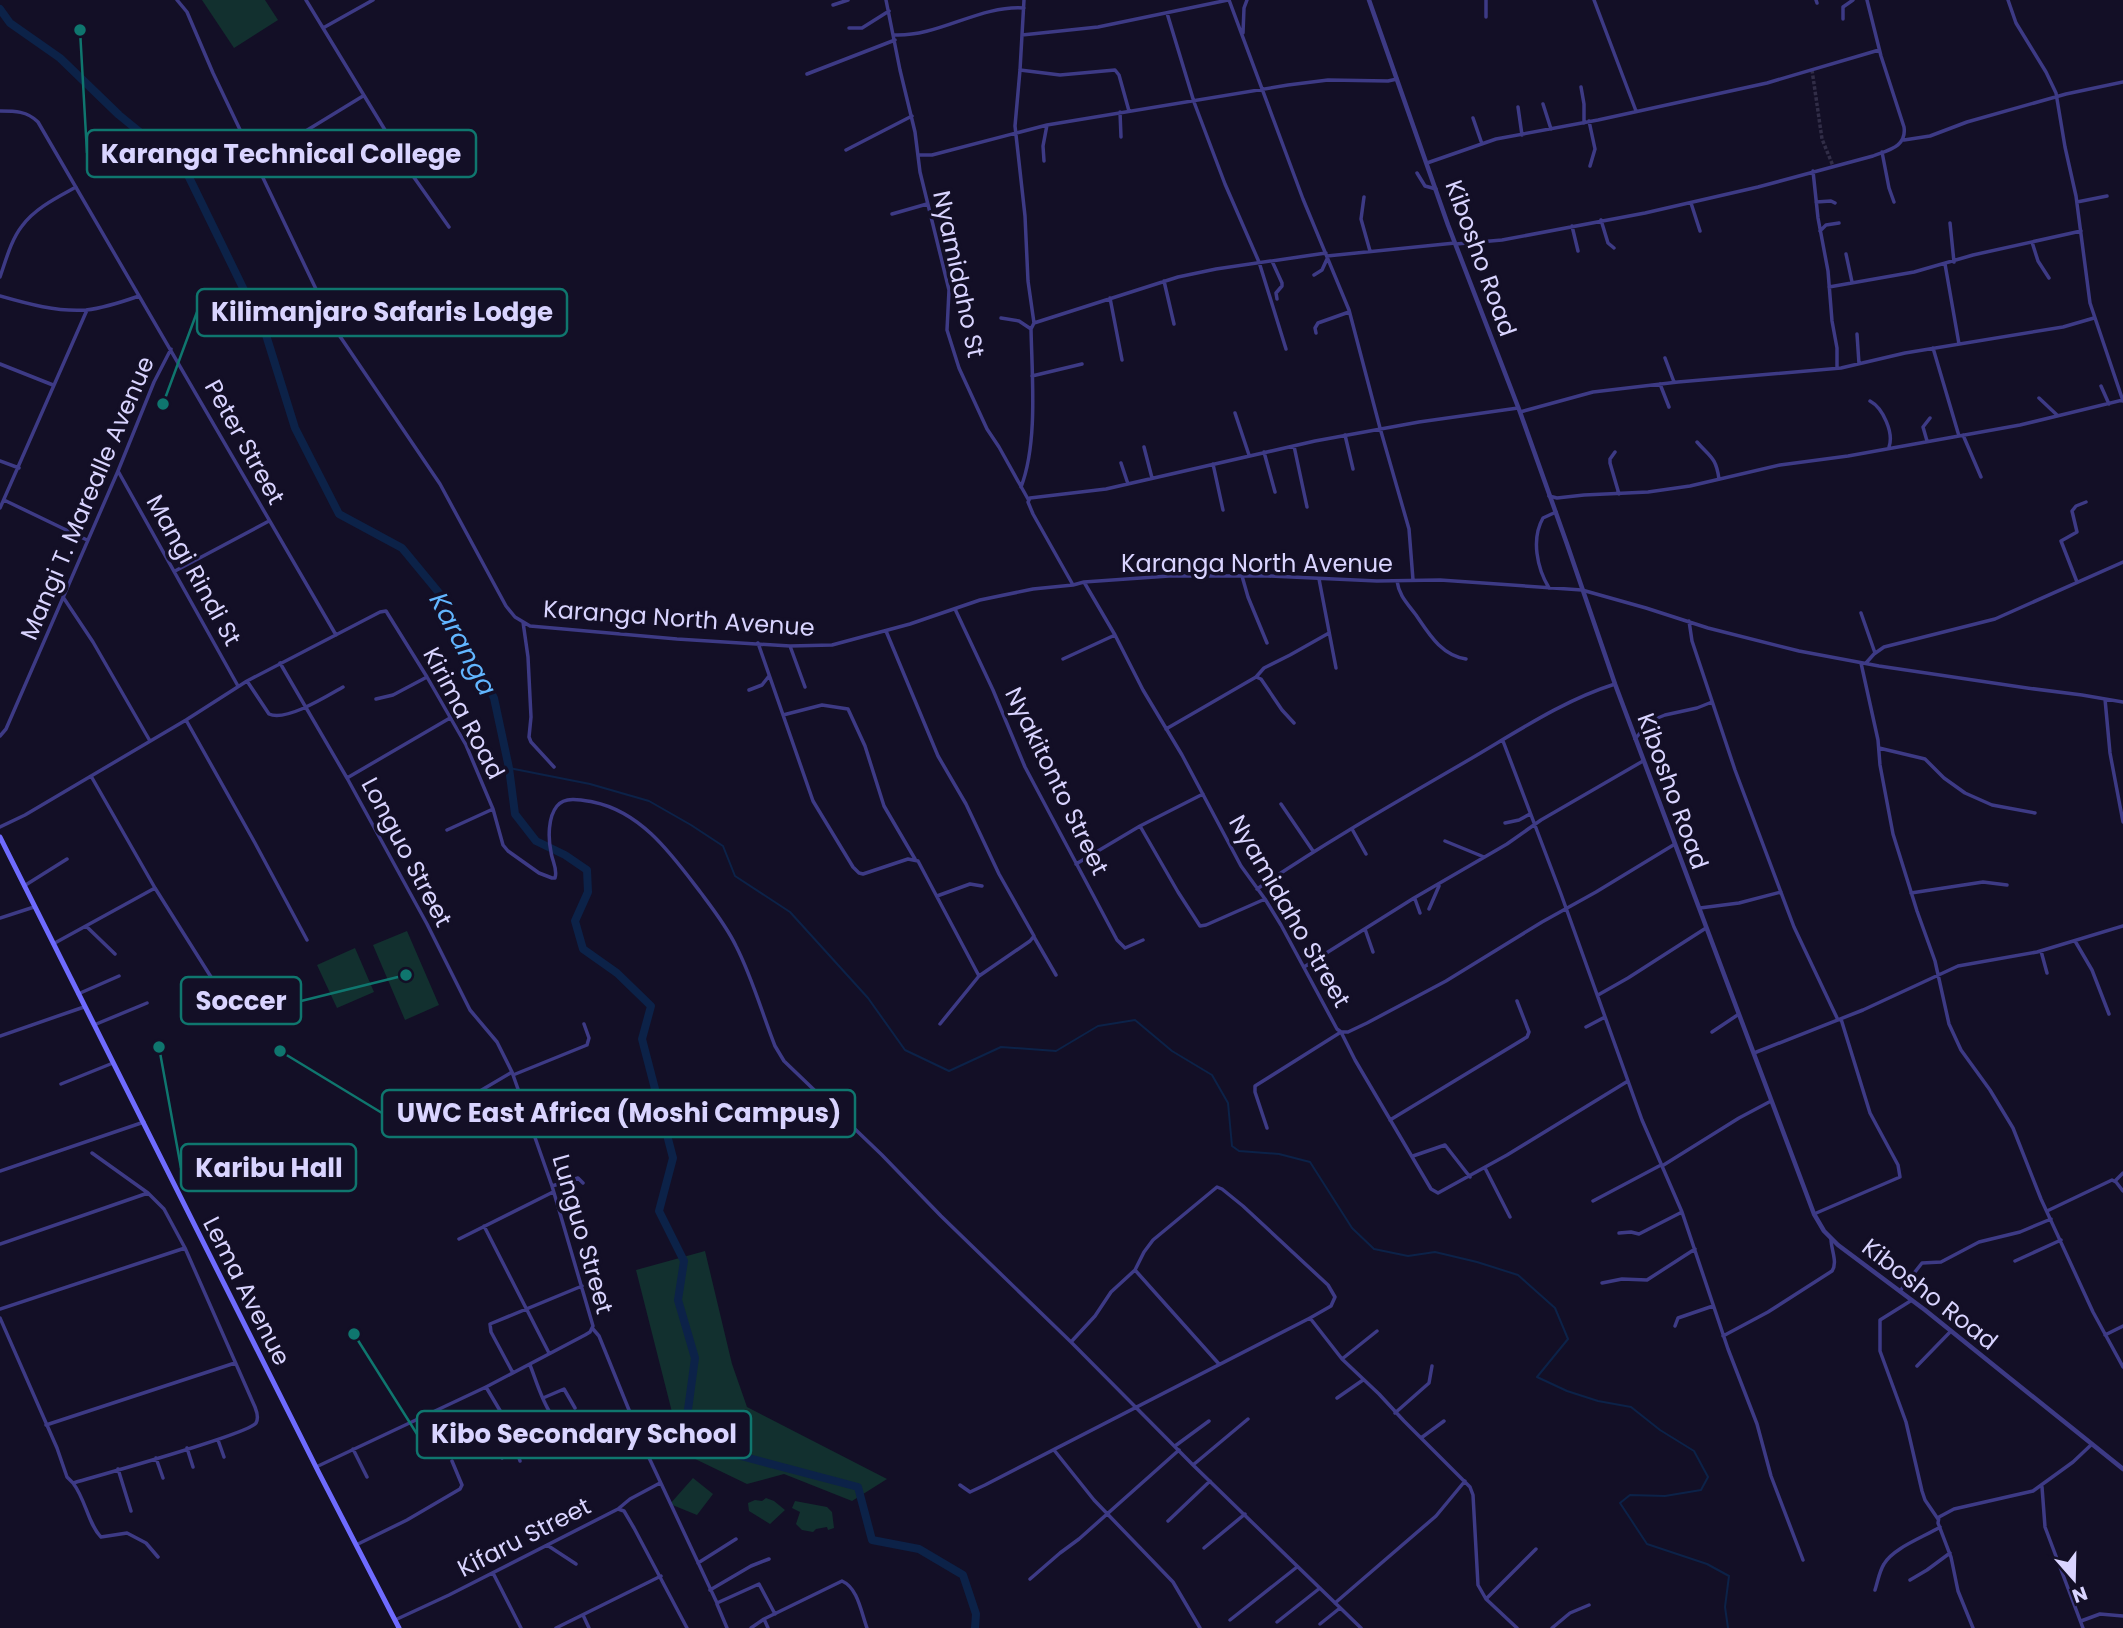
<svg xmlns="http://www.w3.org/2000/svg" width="2123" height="1628" viewBox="0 0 2123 1628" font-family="Poppins,sans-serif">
<rect width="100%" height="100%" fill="#130f26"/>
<path fill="#12302f" d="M202,0H265L278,20L234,48Z
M407,931L439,1005L405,1020L373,945Z
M355,948L374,992L337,1008L317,965Z
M705,1251L732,1364L747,1407L887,1479L852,1501L784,1474L747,1484L662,1443L674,1420L636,1270Z
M693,1478L713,1494L697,1515L670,1504Z
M766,1498L774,1501L785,1510L770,1524L749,1511L748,1503L755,1500L762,1501Z
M795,1501L827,1507L832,1512L834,1528L828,1530L827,1527L816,1529L813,1532L802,1530L796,1524L800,1512L792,1508Z"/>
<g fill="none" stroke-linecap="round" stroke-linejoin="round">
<path stroke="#0c2248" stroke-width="2" d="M509,768L590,784L649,801L691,825L723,846L735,876L790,912L868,998L905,1050L949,1071L1001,1047L1056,1051L1098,1026L1135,1020L1172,1051L1212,1075L1228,1103L1232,1146L1239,1151L1279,1154L1310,1162L1352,1228L1374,1249L1408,1256L1435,1252L1477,1262L1518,1275L1555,1308L1568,1339L1537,1377L1567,1391L1598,1401L1631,1407L1660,1430L1694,1451L1708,1477L1701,1490L1665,1496L1630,1495L1620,1503L1647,1544L1707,1564L1729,1576L1725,1607L1728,1628"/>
<path stroke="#0c2248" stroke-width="8" d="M0,9L10,23L60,58L119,115L185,169L266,335L295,428L339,514L402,548L440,594L494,698L509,768L515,814L536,841L565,855L587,870L588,892L575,921L583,949L617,973L651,1006L642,1039L673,1158L659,1211L684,1261L678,1300L695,1358L687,1417L711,1448L858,1487L872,1540L919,1549L963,1575L976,1614L975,1628"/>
<path stroke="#312d47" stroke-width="3.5" stroke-dasharray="3.5 2" stroke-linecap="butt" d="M1812,70L1822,139L1833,166"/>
<path stroke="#3d3a85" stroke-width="3.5" d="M177,0L187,12L213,73L335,329L440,484L506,606L515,617L530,626L677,639L790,646L832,645L910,624L980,600L1033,589L1073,585L1084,582L1169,576H1268L1377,581L1440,580L1582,590L1646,608L1708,628L1799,651L1879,666L2027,688L2082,695L2123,702
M306,0L413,176L449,227
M886,0L900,70L915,132L920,172L949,290L947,330L959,368L987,429L999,447L1028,499
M1024,0L1020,70L1015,126L1025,216L1028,281L1034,323
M1229,0L1303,199L1349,310L1380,428L1409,529L1413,580
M1486,0V17
M1594,0L1636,111
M1816,0L1817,3
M2008,0L2016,23L2046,72L2056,93L2065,147L2076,196L2090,303L2123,401
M833,5L848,0
M1167,13L1194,102L1225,184L1259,262L1286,349
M1843,19V7L1853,0
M323,28L373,0
M849,28H862L889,11
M1243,33L1244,8L1247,0
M894,35C939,37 979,5 1024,8
M1022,35L1098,27L1228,0
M1020,70L1060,75L1115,70L1119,75L1129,111
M807,74L895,40
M1581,87L1584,104V123
M1543,104L1551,129
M1518,107L1522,135
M0,111C15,111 27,111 38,122L336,635
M1120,112L1121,137
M1473,118L1482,144
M1589,121L1595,149L1590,166
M1904,140L1930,136L1967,122L2066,94L2123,82
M846,150L912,116
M1882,152L1889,188L1894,202
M918,155H932L1047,125L1288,85L1328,80L1388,81L1397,79
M1044,161L1043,146L1047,125
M255,162L363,96
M1427,163L1496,139L1598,120L1767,83L1879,50
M1813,171L1818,218L1828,271L1832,321L1837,348V368
M1417,173L1425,186L1436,189
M1364,197L1361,219L1370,251
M1816,202L1831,201L1835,203
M2077,202L2107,196
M1691,203L1700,231
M892,214L927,204
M1601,220L1608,243L1614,248
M1950,223L1954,262
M1572,226L1578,251
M1820,231L1826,225L1839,223
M2032,242L2038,261L2049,278
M1456,244L1502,240L1645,213L1758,187L1873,156C1888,150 1907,147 1904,127L1881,56L1867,0
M1846,254L1852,282
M1327,256L1455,243
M1272,261L1282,283V286L1276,293L1277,299
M1945,264L1959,344
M1314,275L1322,270L1327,259
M0,277C6,260 11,240 22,226C35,208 58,197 76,187
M1164,281L1174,324
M1829,287L1914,272L1973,255L2081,231
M0,296C28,304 57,312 86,310C104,308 122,302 139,296
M1110,298L1122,360
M1001,318L1019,321L1031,329
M1316,333L1315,328L1318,323L1349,312
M1857,334L1859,364
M1933,348L1959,436
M1665,358L1674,382
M0,364L53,385
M1032,376L1082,364
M1660,384L1669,407
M2101,386L2109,404
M2039,398L2057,415
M1870,401C1883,408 1894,433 1889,447
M1520,412L1593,392L1678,382L1841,368L1905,353L2063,327L2094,318
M1235,413L1249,455
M1345,435L1353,469
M1963,435L1981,477
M1927,441L1923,427L1930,418
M1697,442C1710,457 1716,457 1719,479
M1294,446L1307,507
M1144,447L1152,478
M1264,452L1275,492
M1615,452L1610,459V463L1619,494
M0,461L19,468
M1121,463L1128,484
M1213,464L1223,510
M118,471L238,686
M1021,487C1038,443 1032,377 1031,329L1034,323L1178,277L1216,269L1326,253
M1549,496L1557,498L1584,495L1648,492L1690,486L1780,465L1848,456L2020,425L2123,400
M4,500L87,540
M0,508L87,310
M175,571L269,521
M1242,576L1248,597L1267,643
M1319,579L1336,668
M1397,581C1399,596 1408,604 1416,615C1429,634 1441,655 1466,659
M1084,582L1115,635L1143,690L1182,755L1241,866L1265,899L1281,925L1337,1029L1341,1032H1348L1367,1023L1446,981L1542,922L1596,892L1675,844
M2077,582L2061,541L2077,532L2072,511L2076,506L2086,502
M1073,585L1033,514L1028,502L1030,498L1106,489L1315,441L1419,422L1518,408
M1549,588C1537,568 1531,539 1543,518L1556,512
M63,597L93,642L150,741
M955,609L993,690L1025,767L1117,940L1125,948L1143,940
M1861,613L1875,653
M1689,621L1692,641L1735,770L1794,927L1838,1020
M523,622L528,657L531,717L529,737L531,742L554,767
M886,631L938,756L966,804L999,874L1034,936L1030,941L979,976L940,1024
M758,643L813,801L853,867L859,873L863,874L908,859L918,861L979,976
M790,646L805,687
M1063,659L1115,635
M280,663L347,778L427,924L470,1010L497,1042L512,1072L552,1186L593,1326L590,1332L585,1335L486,1387L316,1467
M1861,663L1878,740L1880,765L1893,834L1917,911L1935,961L1949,1024L1961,1050L1990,1090L2013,1128L2041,1199L2093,1312L2123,1367
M1866,663L1874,654L1884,647L1995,619L2123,562
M1256,677L1264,668L1290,655L1329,633
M247,681L269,714C286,722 327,696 343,687
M749,690L762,685L769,676
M376,699L393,695L427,677
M2105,699L2110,753L2123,822
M783,715L822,705L848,709L865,746L884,806L915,859
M186,720L255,843L307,940
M1166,729L1256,677L1261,679L1282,710L1294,723
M0,736L6,729L118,471L154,382L171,349
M1635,739L1650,721L1665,715L1697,708L1712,702
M1503,741L1561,894L1642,1120L1682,1212L1728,1349L1757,1424L1771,1476L1803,1560
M1879,748L1925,759L1944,778L1965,793L1992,805L2035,813
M91,776L155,888L211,977
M347,778L450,718
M1281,804L1313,851
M1505,823L1519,820L1530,814
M1140,826L1178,892L1200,926L1206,925L1265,899
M0,827L25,815L186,720L247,681L380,612L386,611L427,677L466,745L493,809L503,845L508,851L539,873L552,878H555C558,869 552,861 551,852C548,838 548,817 557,806C565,796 582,800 593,802C642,812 672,855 701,893C713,909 727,927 736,946C752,977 762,1013 775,1046L784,1061L882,1155L941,1216L1071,1342L1193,1465L1361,1628
M1352,829L1366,854
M447,830L493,809
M1445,841L1484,857
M1076,864L1140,826L1203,794
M24,886L67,859
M1257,889C1327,841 1400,800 1472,758C1518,731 1564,700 1615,684
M1911,893L1983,882L2007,885
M937,896L970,884L982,886
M1415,899L1420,913
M1700,908L1739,903L1781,892
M1429,909L1439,886
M0,918L34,907
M86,926L115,954
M1365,929L1373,952
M1034,937L1056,975
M2075,941L2092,970L2109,1014
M53,944L155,888
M2041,951L2047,973
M1304,967L1414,898L1507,844L1541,820L1643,761
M78,994L119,976
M1598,995L1628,978L1706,928
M94,1025L147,1003
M1586,1027L1605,1017
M1712,1032L1739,1014
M0,1036L84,1007
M1754,1053L1863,1010L1958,966L2037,952L2123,926
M513,1075L587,1045L589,1038L584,1024
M61,1084L113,1063
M1390,1120L1527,1037L1529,1032L1517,1001
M1267,1128L1255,1092V1086L1341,1032L1355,1060L1431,1189L1438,1193L1507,1155L1628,1081
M424,1132V1124L512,1072
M1413,1156L1445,1145L1470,1177
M1662,1166L1739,1118L1771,1101
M1485,1168L1510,1217
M0,1171L144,1122
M2115,1181L2123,1173
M552,1186L578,1178L583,1183
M1593,1201L1661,1165
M2047,1211L2112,1180L2116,1182L2123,1191
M1814,1214L1900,1177L1898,1165L1870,1113L1841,1019
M484,1226L549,1353
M1619,1233L1631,1232L1639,1234L1682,1212
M459,1239L553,1192
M0,1244L148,1193
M2015,1261L2061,1240
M1135,1270L1219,1364
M1602,1283L1622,1279L1647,1280L1695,1249
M1900,1291L1922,1263L1941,1262L1979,1242L2020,1232L2051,1219
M1912,1300L1880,1320V1351L1906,1422L1922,1491L1925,1500L1938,1519
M0,1309L185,1248
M0,1318L57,1448L67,1477L73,1483C97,1476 249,1434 256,1423C259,1418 257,1412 255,1407L185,1248L164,1209L148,1193L92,1153
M1310,1318L1342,1359L1379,1394L1404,1421L1470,1487L1473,1495L1478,1585L1486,1599L1517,1628
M1675,1326L1678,1318L1713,1306
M593,1329L599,1336L644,1447L717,1603L759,1584L775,1614
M2105,1335L2123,1326
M1723,1336L1768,1312L1832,1271C1838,1262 1831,1250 1831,1239
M1342,1359L1377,1331
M530,1365C539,1387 550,1436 582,1431
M1917,1366L1951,1331
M513,1373L491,1332L490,1324L582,1286
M486,1387L508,1424L520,1461
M543,1398L564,1389L575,1408
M1337,1398L1363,1380
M1395,1413L1429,1383L1432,1366
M46,1425L235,1363
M1421,1438L1444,1421
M218,1440L224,1457
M1175,1446L1209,1421
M187,1448L193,1467
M353,1449L367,1477
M1054,1450L1094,1500L1173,1582L1200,1628
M156,1458L163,1478
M502,1458L511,1437
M1193,1465L1248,1419
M118,1469L131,1511
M73,1483C86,1500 88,1524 101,1537L127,1533L146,1543L158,1557
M960,1485L970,1492L985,1485L1310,1318L1331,1306L1335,1297L1328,1285L1243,1206L1222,1189L1217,1187L1153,1240L1144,1252L1135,1270L1111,1292L1095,1316L1071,1342
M2042,1487L2045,1527L2083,1628
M618,1509L630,1499L660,1483
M1168,1521L1210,1481
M356,1545L407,1520L460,1489L462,1485L452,1461
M547,1545L576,1564
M1204,1548L1245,1514
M698,1563L736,1539
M493,1573L521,1628
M1030,1579L1060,1553L1079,1539L1179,1450
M1910,1580L1927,1570L1950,1553
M710,1590L751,1566L769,1559
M1875,1590C1878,1581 1879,1572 1884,1564C1893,1548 1924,1537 1940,1527
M1486,1599L1536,1549
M1335,1603L1436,1516L1465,1481
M717,1604L727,1628
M583,1615L589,1628
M764,1619L768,1628
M395,1620L449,1595L618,1509L624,1511L634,1528L687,1628
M1230,1620L1297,1567
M2081,1621L2100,1614L2123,1616
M1277,1622L1320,1588
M1320,1624L1340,1608
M556,1628L661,1576
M751,1628L764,1619L842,1581C858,1588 861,1612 867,1628
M1552,1628L1570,1613L1589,1605
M1973,1628L1958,1591L1951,1557L1938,1523L1939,1517L1954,1509L2033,1491L2073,1462L2092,1444"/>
<path stroke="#3d3a85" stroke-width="4.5" d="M1369,0L1448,225L1520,412L1567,544L1615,684L1814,1214L1824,1231L1838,1245L1925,1310L2123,1469"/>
<path stroke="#6f6bff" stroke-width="5" d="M0,837L319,1473L399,1628"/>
</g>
<g text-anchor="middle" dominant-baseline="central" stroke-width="7" stroke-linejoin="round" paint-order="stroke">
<g font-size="24" fill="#d9d4ff" stroke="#130f26">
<text transform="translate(1481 258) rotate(70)">Kibosho Road</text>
<text transform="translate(959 274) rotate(78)">Nyamidaho St</text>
<text transform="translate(245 442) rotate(61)">Peter Street</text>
<text transform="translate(87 498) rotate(-67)">Mangi T. Marealle Avenue</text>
<text x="1257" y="563">Karanga North Avenue</text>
<text transform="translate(194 570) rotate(61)">Mangi Rindi St</text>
<text transform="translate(679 618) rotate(4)">Karanga North Avenue</text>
<text transform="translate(464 713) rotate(62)">Kirima Road</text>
<text transform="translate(1057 781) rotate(64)">Nyakitonto Street</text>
<text transform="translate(1673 791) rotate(70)">Kibosho Road</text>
<text transform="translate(407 852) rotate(62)">Longuo Street</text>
<text transform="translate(1290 911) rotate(60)">Nyamidaho Street</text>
<text transform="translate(583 1234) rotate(74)">Lunguo Street</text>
<text transform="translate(247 1291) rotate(63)">Lema Avenue</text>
<text transform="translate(1930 1294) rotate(38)">Kibosho Road</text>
<text transform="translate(524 1537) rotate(-27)">Kifaru Street</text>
</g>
<g font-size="26" font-style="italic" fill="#62b6ff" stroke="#130f26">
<text transform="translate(463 644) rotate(62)">Karanga</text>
</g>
</g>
<path fill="none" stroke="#0f766e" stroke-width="2.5" d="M80 30L87 153M163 404L197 312M406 975L301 1001M280 1051L382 1113M159 1047L181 1168M354 1334L417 1434"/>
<g fill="#0f766e" stroke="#130f26" stroke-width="2.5">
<circle cx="80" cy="30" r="7"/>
<circle cx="163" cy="404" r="7"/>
<circle cx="406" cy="975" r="7"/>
<circle cx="280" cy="1051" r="7"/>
<circle cx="159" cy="1047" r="7"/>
<circle cx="354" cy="1334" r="7"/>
</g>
<g fill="#130f26" stroke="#0f766e" stroke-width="2.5">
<rect x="87" y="130" width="389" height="47" rx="7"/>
<rect x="197" y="289" width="370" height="47" rx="7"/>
<rect x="181" y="977" width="120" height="47" rx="7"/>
<rect x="382" y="1090" width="473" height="47" rx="7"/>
<rect x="181" y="1144" width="175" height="47" rx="7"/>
<rect x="417" y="1411" width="334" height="47" rx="7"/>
</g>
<g font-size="26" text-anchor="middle" font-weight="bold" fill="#d9d4ff">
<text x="281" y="163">Karanga Technical College</text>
<text x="382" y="321">Kilimanjaro Safaris Lodge</text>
<text x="241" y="1010">Soccer</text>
<text x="619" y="1122">UWC East Africa (Moshi Campus)</text>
<text x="269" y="1177">Karibu Hall</text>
<text x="584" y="1443">Kibo Secondary School</text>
</g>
<g transform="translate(2074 1579) rotate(160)" stroke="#130f26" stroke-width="5" paint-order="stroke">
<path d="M0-5L12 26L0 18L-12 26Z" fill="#d9d4ff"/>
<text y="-10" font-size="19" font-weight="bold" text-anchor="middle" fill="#d9d4ff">N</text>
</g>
</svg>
